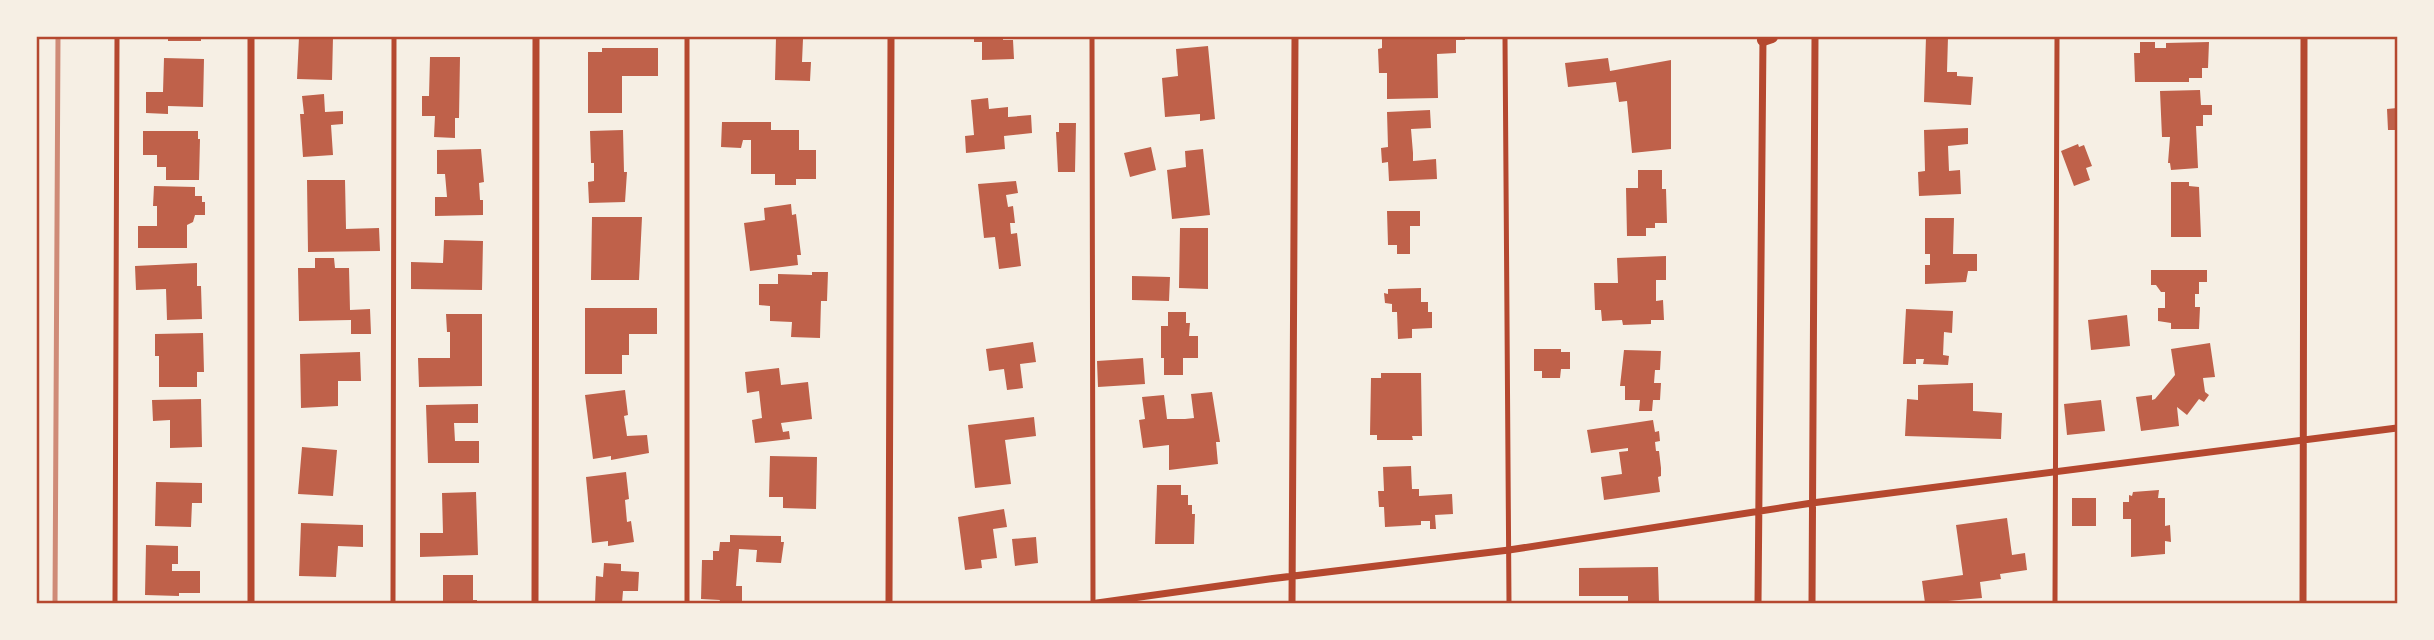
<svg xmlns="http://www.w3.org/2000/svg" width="2434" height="640" viewBox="0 0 2434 640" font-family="Ubuntu,sans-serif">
<rect width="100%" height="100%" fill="#f6efe4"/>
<path fill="#bf614a" d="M168,37H201V41H168Z
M299,37H333L332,80L297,79Z
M776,37H796L795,39H803L802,62H811L810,81L775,80Z
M974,37H1003V40H1013L1014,59L982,60V42H974Z
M1382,37H1465V40H1456V53L1437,54L1438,98L1387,99V73H1379L1378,49L1382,48Z
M1926,37H1948L1947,72H1957V76L1973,77L1971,105L1924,102Z
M2140,42H2155V48H2166V43L2209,42L2208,68H2202V78H2189V82H2135L2134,53H2140Z
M1208,46L1215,119L1200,121V114L1165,117L1162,78L1178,76L1176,49Z
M602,48H658V76H622V113H588V52H602Z
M430,57H460L459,118H455V138L434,137L435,116H422V96H429Z
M164,58L204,59L203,107L168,106V114L146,113V92H163Z
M1608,58L1610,71L1671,60V149L1632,153L1627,101L1619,102L1616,82L1568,87L1565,63Z
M2200,90L2201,105H2212V115H2203V126H2196L2198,168L2171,170L2170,163H2168L2170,137H2162L2160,91Z
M324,94L325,112L343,111V124L331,125L333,155L303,157L300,114H304L302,96Z
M988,98L989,109L1008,107V117L1031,115L1032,133L1004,136L1005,149L966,153L965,136L974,135L971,100Z
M2397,108V130H2388L2387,109Z
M1430,110L1431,128L1411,129L1413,153V161L1436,159L1437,179L1389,181L1388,162L1382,163L1381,148L1388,147L1387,112Z
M722,122H771V130H799V150H816V179H796V185H775V174H751V140H743L741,148L721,147Z
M1059,123H1076L1075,172H1058L1056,132H1059Z
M1968,128V144L1948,146L1949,171L1960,170L1961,194L1919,196L1918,172L1925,171L1924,130Z
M623,130L624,172H627L625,202L589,203L588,182L594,181V163H591L590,131Z
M143,131H198V139H200L199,180H166V167H157V155H143Z
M2078,144L2079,147L2084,145L2092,166L2086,168L2090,180L2074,186L2061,151Z
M1151,147L1156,170L1130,177L1124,153Z
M481,149L484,182L479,183L480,200H483V215L435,216V197H447L445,174H437V150Z
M1203,149L1210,215L1172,219L1167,170L1186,167L1185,151Z
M1638,170H1662V189H1666L1667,223H1655V228H1646V236H1627L1626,188H1638Z
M307,180H345L346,229L379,228L380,251L308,252Z
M1016,181L1018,193L1006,195L1008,207L1013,206L1015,223H1010L1011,234L1017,233L1021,266L999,269L995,237L984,238L978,184Z
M2171,182H2189V186L2199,187L2201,237H2171Z
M154,186L195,187V196H202V202H205V215H195L193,222L187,225V248H138V226H157V206H153Z
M791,204L792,215L796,214L801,255H797L798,265L750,271L744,223L765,220L764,208Z
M1387,211H1420V226H1410V254H1397V245H1388Z
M592,217H642L639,280H591Z
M1925,218H1954L1953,254H1977V271H1968L1966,282L1925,284V265H1930V254H1925Z
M1180,228H1208V289L1179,288Z
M444,240L483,241L482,290L411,289V262L443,263Z
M1666,256V280H1656V301L1663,300L1664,320H1651V324L1623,325L1622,320L1602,321L1601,310H1595L1594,283H1618L1617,258Z
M315,258H334L335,268H349L350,310L370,309L371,334H351V320L299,321L298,268H315Z
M197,263V286H201L202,319L167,320L166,289L136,290L135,266Z
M2151,270H2207V282H2199V294H2195V307H2200L2199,329H2171V323L2158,321V308H2165V292H2161L2156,285H2151Z
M812,272H828L827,301H821L820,338L791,337L792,322L770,321V306L759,305V284H778V274L812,275Z
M1132,276L1170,277L1169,301L1132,300Z
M1421,288V302H1428V312H1432V328L1412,329V338L1398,339L1397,312H1392V304L1385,303L1384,293L1388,294V289Z
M585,308H657V334H629V355H622V374H585Z
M1906,309L1953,311L1952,333L1944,332L1943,355L1949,356L1948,365L1923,364L1924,359H1916V364H1903Z
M1168,312H1186V323H1190L1189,336H1198V358H1183V375H1164V358H1161V326H1168Z
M446,314H482V386L419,387L418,358H450V332H447Z
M2127,315L2130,346L2091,350L2088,320Z
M203,333L204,372H197V387H159V356H155V334Z
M1033,342L1036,362L1020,364L1023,388L1007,390L1004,369L989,371L986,349Z
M2210,343L2215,377L2203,378L2205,392L2209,395L2204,402L2199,399L2187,415L2177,407L2179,426L2141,431L2136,397L2152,395V400L2155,399L2175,375L2171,349Z
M1534,349H1561V352H1570V369H1561L1560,378H1542V371H1534Z
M1624,350L1661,351L1660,370H1655L1654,383H1661L1660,400H1653L1652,411H1639L1640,400H1625V386H1620Z
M360,352L361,381H338V406L301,408L300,354Z
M1143,358L1145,384L1098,387L1097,361Z
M779,368L781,385L808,382L812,419L781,423L783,432L789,431L790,439L755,443L752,420L762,418L759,391L747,393L745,372Z
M1381,373H1421L1422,436H1412L1413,440H1377V435H1370L1371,378H1381Z
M1973,383V411L2002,413L2001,439L1905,436L1907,399L1918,400V385Z
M625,390L628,415L624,416L627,436L647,435L649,453L611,460V456L593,459L585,395Z
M1212,392L1220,442H1216L1218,464L1169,470V445L1143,448L1139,420L1145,419L1142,397L1164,395L1167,419H1185L1194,418L1191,394Z
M201,399L202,447L170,448V420L153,421L152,400Z
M2101,400L2105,431L2067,435L2064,404Z
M478,404V423H454L455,441H479V463H428L426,405Z
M1034,417L1036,436L1005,440L1011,484L975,488L968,425Z
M1653,420L1655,432L1659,431L1660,441L1655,442L1656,451H1659L1661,468V476L1658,477L1660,492L1604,500L1601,477L1622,474L1619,452L1628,451V448L1591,453L1587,430Z
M302,447L337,450L333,496L298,494Z
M770,456L817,457L816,509L783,508V497H769Z
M1411,466L1412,489H1419V496L1452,494L1453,514L1435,515L1436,529H1430V521H1421V525L1385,527L1384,507H1379L1378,491H1384L1383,467Z
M626,472L629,499L625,500L627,522L631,521L634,542L608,546V541L592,543L586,477Z
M156,482L202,483V503H192L191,527L155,526Z
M1157,485H1181V495H1188V505H1192V514H1195L1194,544H1155Z
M2159,490L2158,498H2165V526L2170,525L2171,542L2165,541V554L2131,557V519H2123V502H2129V495L2132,496L2133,492Z
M476,492L478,555L420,557V533H443L442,493Z
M2072,498H2096V526H2072Z
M1004,509L1007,527L993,529L997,558L981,560L982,568L965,570L958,517Z
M2007,518L2012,555L2025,553L2027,570L2000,574L2001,579L1980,582L1982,598L1925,603L1922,581L1963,575L1956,525Z
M301,523L363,525V547L338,546L336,577L299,576Z
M730,535L781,536V542H784L781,563L756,562L757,550L739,549L736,586H742V603H719L720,600L701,599L702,560H713V551H719L720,542H730Z
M1036,537L1038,563L1015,566L1012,539Z
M146,545L178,546V564H172V571H200V593H179V596L145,595Z
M604,563L621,564V571L639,572L638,591H623L622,603H595L596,576L603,577Z
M1658,567L1659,603H1628V596H1579V568Z
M443,575H473V600H477V603H443Z"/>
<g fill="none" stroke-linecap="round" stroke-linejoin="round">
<path stroke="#b5482f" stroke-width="5" d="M1092,37L1093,603
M1505,37L1509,603
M115,603L117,37
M393,603L394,37
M687,603V37
M2055,603L2057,37"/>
<path stroke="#b5482f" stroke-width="7" d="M251,603V37
M535,603L536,37
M889,603L891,37
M1097,603L1269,579L1509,550L1812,503L2397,428
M1292,603L1295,37
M1758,603L1763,37
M1812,603L1815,37
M2303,603L2304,37"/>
<path stroke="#b5482f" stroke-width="12" d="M1763,40L1772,37"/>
<path stroke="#cf8b77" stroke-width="5" d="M55,603L58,37"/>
</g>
<rect width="2434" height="640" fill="none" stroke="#f6efe4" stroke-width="77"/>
<rect x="38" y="38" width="2358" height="564" fill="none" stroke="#b5482f" stroke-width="2.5"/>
</svg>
